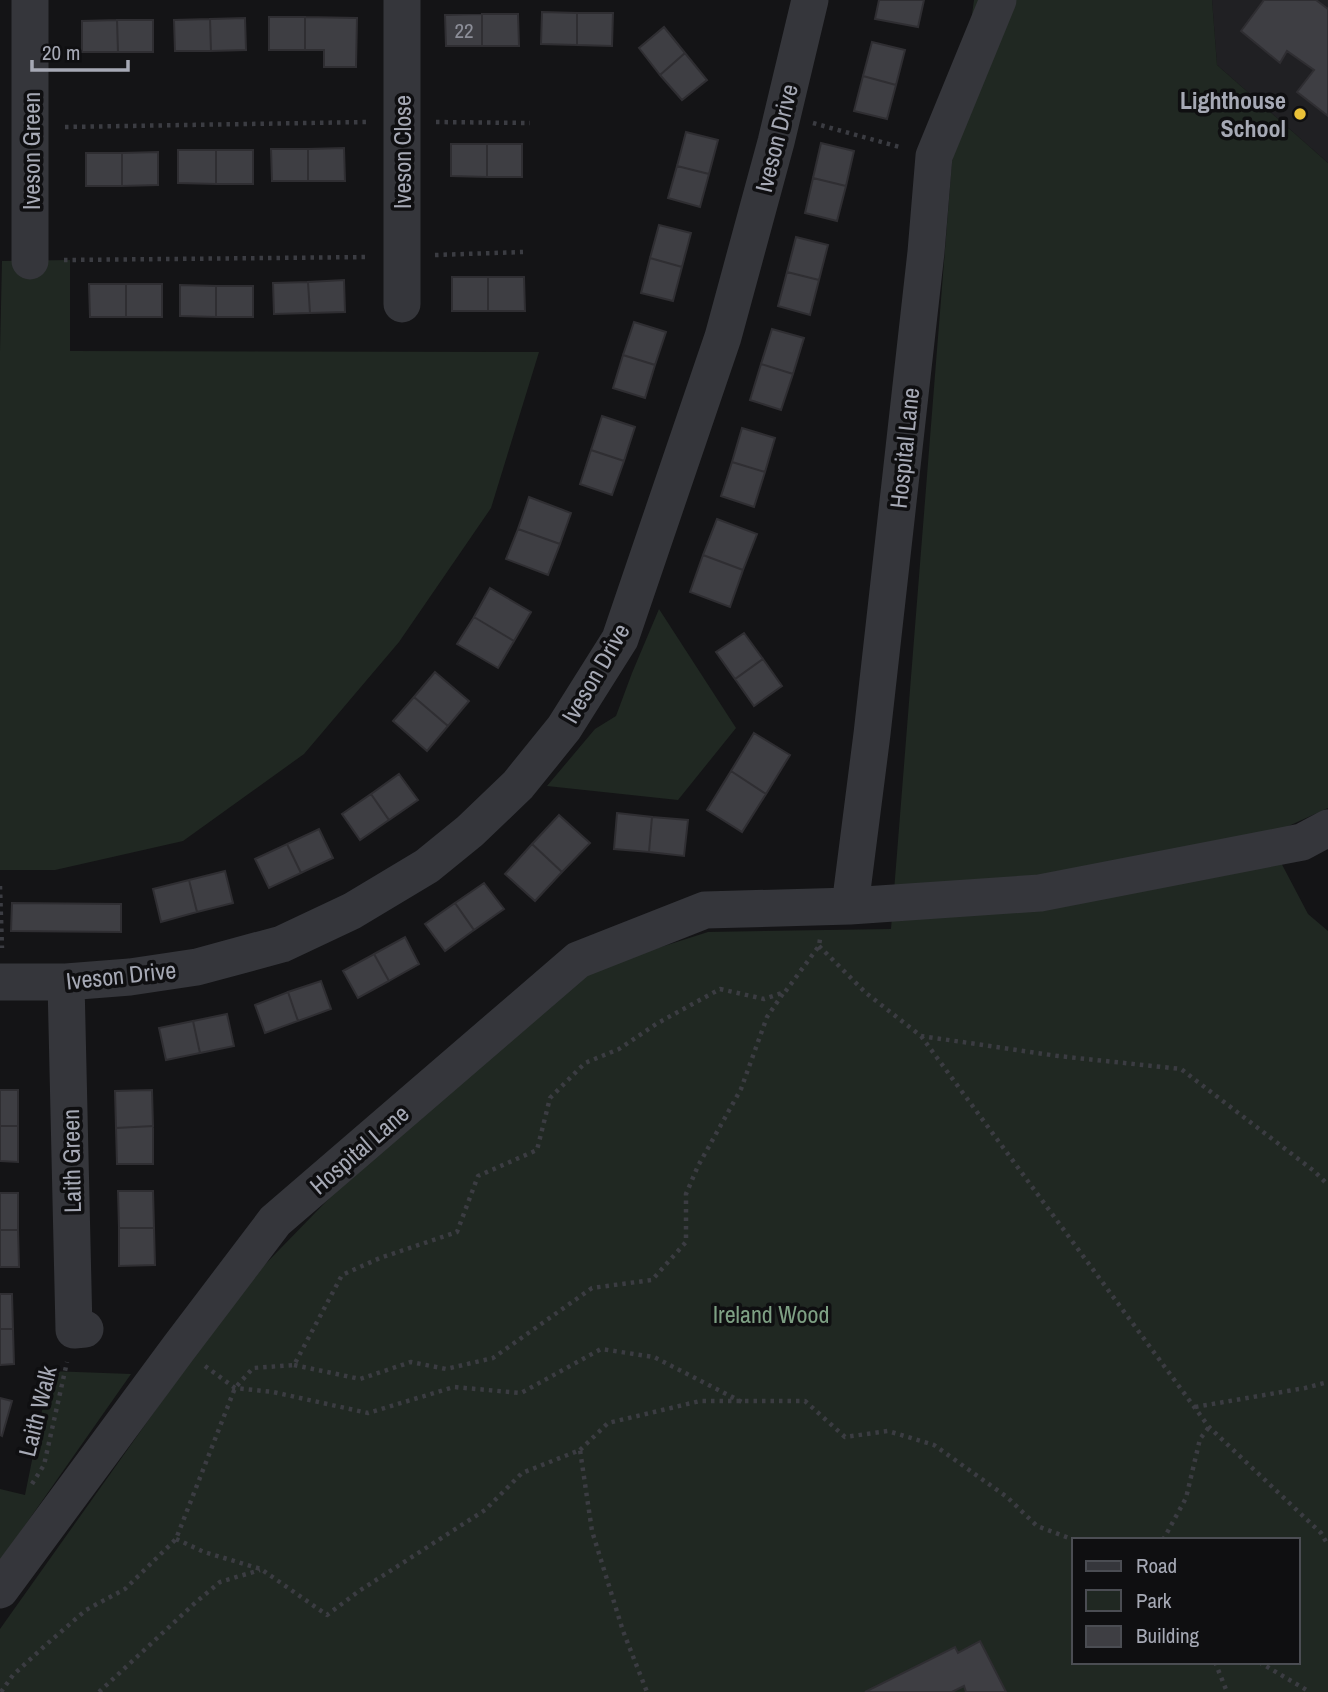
<svg xmlns="http://www.w3.org/2000/svg" width="1328" height="1692" viewBox="0 0 1328 1692" font-family="'Archivo Narrow',sans-serif">
<rect width="100%" height="100%" fill="#141416"/>
<path fill="#202023" d="M1212,0H1328V163L1217,65Z"/>
<path fill="#202822" fill-rule="evenodd" d="M974,0H1212L1217,65L1328,163V808L1267,836L1308,914L1328,931V1692H0V1629L243,1287L351,1176L592,969L708,932L891,929L952,161ZM1074,1540H1298V1662H1074Z
M70,260V351L539,352L491,508L399,642L304,754L183,841L55,870H0V351L2,261Z
M659,609L736,728L678,800L547,786L595,729L616,716L632,673Z
M50,1371L131,1374L0,1561V1489L25,1495Z"/>
<path fill="#3e3e43" stroke="#2f2e32" stroke-width="2" d="M879,0H924L918,27L875,19Z
M1264,0H1316L1328,9V116L1297,92L1314,70L1287,51L1280,63L1241,31Z
M542,12L577,13V45L541,44Z
M577,13H613L612,46L577,45Z
M482,14H518L519,46H482Z
M482,14V46H446L445,15Z
M269,17H305V50H269Z
M305,17L357,18L356,67H324V50H305Z
M245,18L246,50L211,51L210,19Z
M210,19L211,51H175L174,20Z
M117,20H153V52H118Z
M117,20L118,52H82V21Z
M664,27L685,53L660,75L639,48Z
M872,42L905,50L896,85L863,76Z
M685,53L707,80L682,100L660,75Z
M863,76L896,85L887,119L854,111Z
M686,132L718,140L709,174L677,166Z
M821,143L854,151L846,186L813,178Z
M451,144H487V177L451,176Z
M487,144H522V177H487Z
M344,148L345,181H308V149Z
M271,149H308V181H272Z
M178,150H216V184L178,183Z
M216,150H253V184H216Z
M158,152V185L122,186V153Z
M86,153H122V186H86Z
M677,166L709,174L700,207L668,198Z
M813,178L846,186L837,221L805,213Z
M659,225L691,233L682,267L650,258Z
M796,237L828,245L819,280L787,272Z
M650,258L682,267L673,301L641,293Z
M787,272L819,280L810,315L778,306Z
M452,277H488V311H452Z
M488,277H524L525,311H488Z
M344,280L345,312L310,313L308,282Z
M308,282L310,313L274,314L273,283Z
M89,284H126V317H90Z
M126,284H162V317H126Z
M180,285L216,286V317L180,316Z
M216,286H253V317H216Z
M634,322L666,332L655,365L623,355Z
M772,329L804,338L793,374L761,364Z
M623,355L655,365L645,398L613,388Z
M761,364L793,374L781,410L750,400Z
M602,416L635,427L624,461L591,450Z
M742,428L775,438L765,472L732,462Z
M591,450L624,461L612,495L580,484Z
M732,462L765,472L754,507L721,496Z
M529,497L571,513L560,544L518,529Z
M717,519L757,534L743,570L703,555Z
M518,529L560,544L548,575L506,559Z
M703,555L743,570L730,607L690,592Z
M490,588L531,612L514,641L474,617Z
M474,617L514,641L498,668L457,644Z
M744,633L763,659L735,679L716,652Z
M763,659L782,686L754,706L735,679Z
M435,672L469,701L448,726L414,697Z
M414,697L448,726L427,751L393,721Z
M754,733L790,755L766,794L731,771Z
M731,771L766,794L742,832L707,810Z
M399,774L418,800L389,820L371,794Z
M371,794L389,820L360,840L342,814Z
M617,813L652,817L649,852L614,849Z
M559,815L590,843L562,872L532,844Z
M652,817L688,820L684,856L649,852Z
M319,829L333,858L301,873L287,844Z
M287,844L301,873L269,888L255,859Z
M532,844L562,872L535,901L505,874Z
M225,871L233,903L197,912L189,880Z
M189,880L197,912L161,922L153,889Z
M484,883L504,909L474,930L455,903Z
M12,903L121,904V932L11,931Z
M455,903L474,930L445,951L425,924Z
M405,937L419,964L389,981L374,954Z
M374,954L389,981L358,998L343,971Z
M321,981L331,1009L298,1021L288,992Z
M288,992L298,1021L265,1033L255,1005Z
M227,1014L234,1046L200,1053L193,1021Z
M193,1021L200,1053L166,1060L159,1028Z
M0,1090H18V1126H0Z
M152,1090L153,1126L116,1128L115,1091Z
M0,1126H18V1162L0,1161Z
M153,1126V1164H117L116,1128Z
M118,1191H153L154,1228H119Z
M0,1193H18V1230H0Z
M119,1228H154L155,1265L119,1266Z
M0,1230H18L19,1267H0Z
M0,1294H12L13,1329H0Z
M0,1329H13L14,1364L0,1365Z
M0,1398L12,1401L2,1436L0,1435Z
M980,1641L1006,1692H966L964,1686L952,1692H865L955,1647L958,1653Z"/>
<g fill="none" stroke-linecap="round" stroke-linejoin="round">
<path stroke="#3b3c42" stroke-width="4.5" stroke-dasharray="3.5 5" stroke-linecap="butt" d="M436,122L530,123
M813,123L903,148
M65,127L368,122
M435,255L523,252
M64,260L370,257
M0,886L2,948
M819,946L866,993L921,1036L1058,1056L1181,1069L1314,1171L1328,1185
M921,1036L1209,1427L1321,1533L1328,1545
M294,1365L360,1379L411,1362L446,1369L493,1358L592,1288L652,1280L686,1242V1194L698,1166L741,1089L767,1017L784,992
M205,1366L235,1388L273,1392L368,1413L454,1387L521,1393L601,1349L654,1357L742,1402
M1195,1407L1305,1388L1328,1382
M580,1450L608,1423L700,1401H805L845,1437L888,1431L934,1445L1007,1497L1037,1526L1074,1540
M32,1484L44,1465L67,1362
M176,1539L204,1552L261,1569L327,1615L359,1591L485,1510L522,1473L580,1450L592,1531L623,1631L647,1692
M1163,1540L1186,1498L1200,1439L1209,1427
M1215,1662L1227,1692
M1259,1662L1310,1692
M1,1692L13,1675L48,1643L86,1610L125,1589L176,1539L235,1388L253,1368L294,1365L342,1275L380,1258L457,1232L478,1176L537,1150L550,1098L585,1063L619,1049L656,1024L720,989L764,999L785,992L819,946L820,939
M99,1692L196,1602L220,1582L260,1570"/>
<path stroke="#35363b" stroke-width="37" d="M30,0V261
M402,304V0
M850,906L872,734L926,252L934,156L998,0
M0,982H66L130,977L197,967L282,944L352,911L427,866L470,831L518,785L564,728L620,639L723,337L776,142L810,0
M66,982L74,1330L85,1329
M0,1590L178,1349L275,1221L578,960L705,910L850,906L1040,893L1302,842L1328,828"/>
</g>
<circle fill="#eac138" stroke="#0f0f11" stroke-width="2.5" cx="1300" cy="114" r="7"/>
<g text-anchor="middle" dominant-baseline="central" stroke-width="7" stroke-linejoin="round" paint-order="stroke">
<g font-size="21" fill="#8c8e98">
<text x="464" y="30">22</text>
</g>
<g font-size="24" font-weight="bold" fill="#a6a9b5" stroke="#0f0f11" text-anchor="end">
<text x="1286" y="100">Lighthouse<tspan x="1286" dy="28">School</tspan></text>
</g>
<g font-size="24" fill="#a6a9b5" stroke="#0f0f11">
<text transform="translate(776 138) rotate(-76)">Iveson Drive</text>
<text transform="translate(31 151) rotate(-90)">Iveson Green</text>
<text transform="translate(402 152) rotate(-90)">Iveson Close</text>
<text transform="translate(904 448) rotate(-84)">Hospital Lane</text>
<text transform="translate(595 673) rotate(-60)">Iveson Drive</text>
<text transform="translate(121 975) rotate(-6)">Iveson Drive</text>
<text transform="translate(359 1149) rotate(-41)">Hospital Lane</text>
<text transform="translate(71 1161) rotate(-91)">Laith Green</text>
<text transform="translate(37 1411) rotate(-76)">Laith Walk</text>
</g>
<g font-size="24" fill="#7ea084" stroke="#0f0f11">
<text x="771" y="1314">Ireland Wood</text>
</g>
</g>
<rect x="1072" y="1538" width="228" height="126" fill="#0f0f11" stroke="#4b4d53" stroke-width="2"/>
<rect x="1086" y="1561" width="35" height="10" fill="#35363b" stroke="#4b4d53" stroke-width="2"/>
<text x="1136" y="1573" font-size="21" fill="#a6a9b5">Road</text>
<rect x="1086" y="1590" width="35" height="21" fill="#202822" stroke="#4b4d53" stroke-width="2"/>
<text x="1136" y="1608" font-size="21" fill="#a6a9b5">Park</text>
<rect x="1086" y="1626" width="35" height="21" fill="#3e3e43" stroke="#4b4d53" stroke-width="2"/>
<text x="1136" y="1643" font-size="21" fill="#a6a9b5">Building</text>
<path d="M32 60v10h96v-10" fill="none" stroke="#a6a9b5" stroke-width="3.5"/>
<text x="42" y="60" font-size="21" fill="#a6a9b5" stroke="#0f0f11" stroke-width="5" paint-order="stroke">20 m</text>
</svg>
